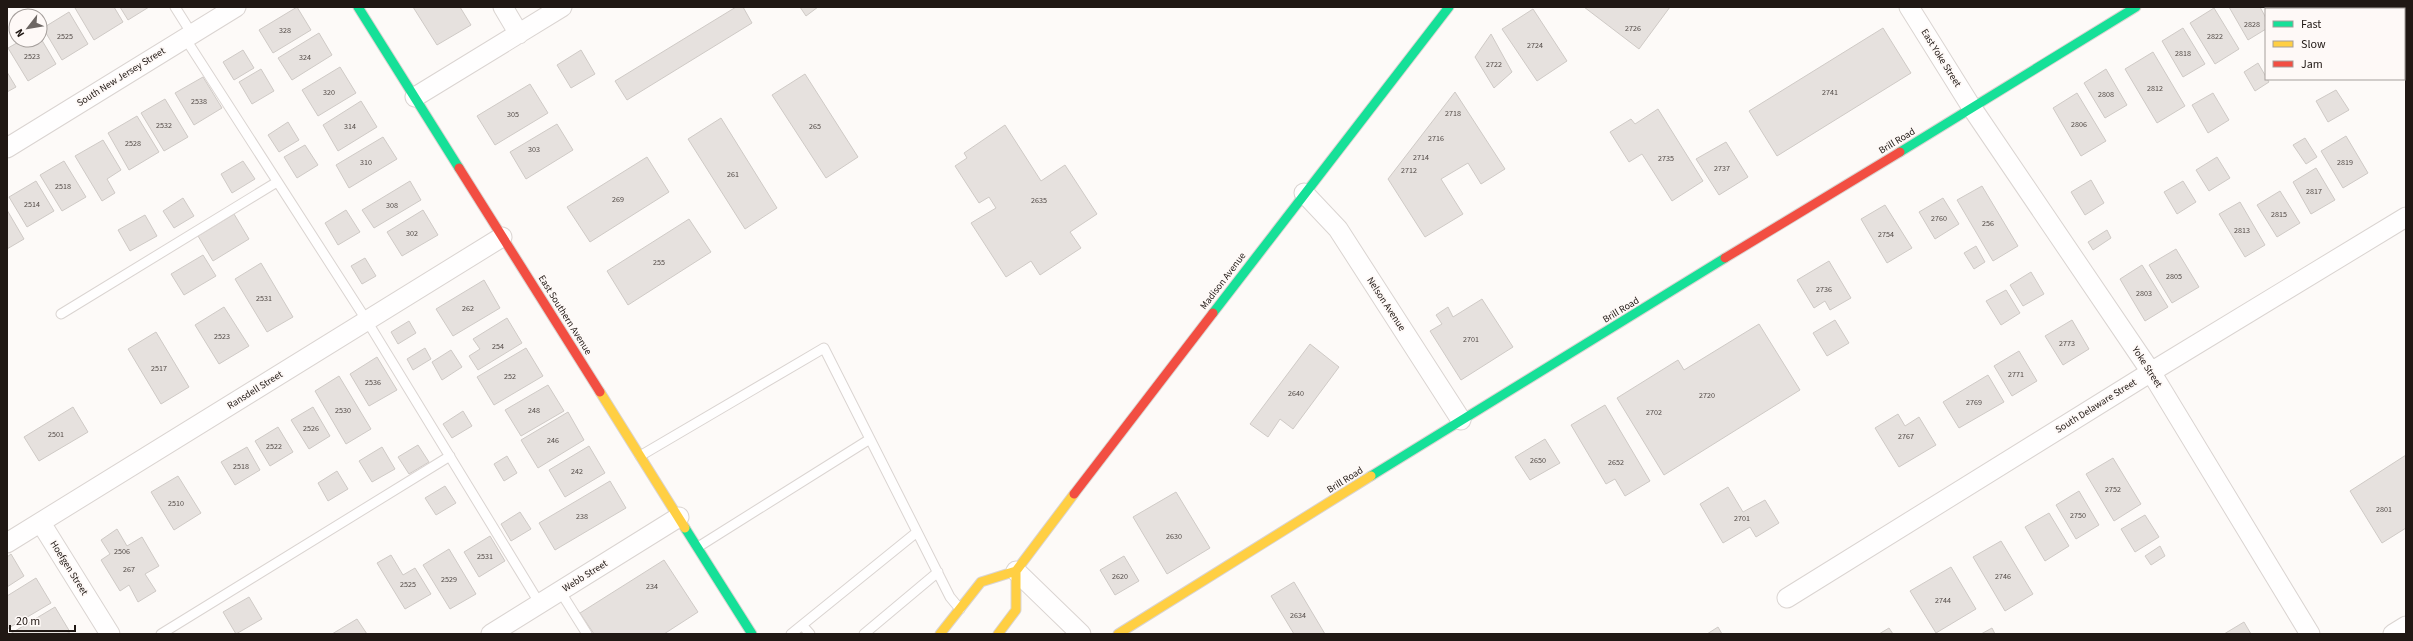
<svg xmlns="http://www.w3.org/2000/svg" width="2413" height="641" viewBox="0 0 2413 641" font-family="'Source Sans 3',sans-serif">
<rect width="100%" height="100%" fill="#fdfaf8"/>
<path fill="#e6e1de" stroke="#cfcac6" d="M77,7H114L123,22L94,40L75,8Z
M120,7H149L128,20Z
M297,7L311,30L273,53L259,30Z
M413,7H460L471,25L437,45Z
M736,7H743L752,23L627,100L615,81Z
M800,7H818L806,16Z
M1584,7H1670L1639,49Z
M2229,7H2260L2266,18V29L2248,40Z
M2287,7H2318L2314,9H2288Z
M2339,7H2366L2362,9H2340Z
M2214,8L2239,49L2215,64L2190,23Z
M1533,9L1567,61L1537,81L1502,29Z
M69,12L88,44L62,60L43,28Z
M1883,28L1911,73L1777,156L1749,111Z
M2183,28L2205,64L2183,77L2162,41Z
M319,33L332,55L292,80L278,58Z
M1491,34L1512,72L1494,88L1475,57Z
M40,37L56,64L28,81L8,48L22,40H40Z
M243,50L254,68L234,80L223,62Z
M581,50L595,74L571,88L557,65Z
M2153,52L2185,106L2157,123L2125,69Z
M2258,63L2269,82L2255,91L2244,72Z
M340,67L356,93L318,116L302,90Z
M261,69L274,91L252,104L239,82Z
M2106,69L2127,105L2105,118L2084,83Z
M7,72L16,87L7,92Z
M805,74L858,157L826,178L772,95Z
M203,77L222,108L194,125L175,93Z
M530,84L548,113L495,145L477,116Z
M2336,90L2349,110L2328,122L2316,101Z
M1455,92L1505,169L1481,184L1468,163L1441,179L1463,214L1425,237L1388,179Z
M2077,93L2106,141L2081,156L2053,108Z
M2213,93L2229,120L2208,133L2192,105Z
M165,99L188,137L164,151L141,113Z
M361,101L377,127L338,151L323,125Z
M1658,109L1703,181L1672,201L1642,154L1629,162L1610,132L1631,119L1635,124Z
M137,116L159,152L129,170L108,133Z
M721,118L777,208L745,229L688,139Z
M288,122L299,140L279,152L268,135Z
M557,124L573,150L526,179L510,152Z
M1005,125L1041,181L1065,165L1097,214L1070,232L1081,248L1040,275L1031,261L1006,277L971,223L996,208L989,197L979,203L955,166L967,158L964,153Z
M2346,136L2368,173L2343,188L2321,151Z
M383,137L397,159L349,188L336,165Z
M2305,138L2317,157L2306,164L2293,145Z
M103,140L121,170L107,179L115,193L102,201L75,156Z
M1726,142L1748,177L1719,195L1696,159Z
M305,145L318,165L297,178L284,157Z
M647,157L669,192L590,242L567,207Z
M2217,157L2230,178L2209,191L2196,170Z
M64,161L86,197L62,211L40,175Z
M243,161L255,179L232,193L221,174Z
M2316,168L2335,200L2311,214L2293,182Z
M2091,180L2104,203L2085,215L2071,192Z
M36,181L54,211L27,227L9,197Z
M410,181L421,200L374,228L362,210Z
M2183,181L2196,202L2177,214L2164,192Z
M1982,186L2018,246L1993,261L1957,200Z
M2280,191L2300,223L2277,237L2257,205Z
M183,198L194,216L174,228L163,211Z
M1943,198L1959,224L1935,239L1919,212Z
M2240,202L2265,245L2245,257L2219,214Z
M1885,205L1912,248L1887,263L1861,219Z
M7,210L24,239L7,249Z
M346,210L360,232L338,245L325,223Z
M423,210L438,235L402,256L387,232Z
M234,214L249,239L213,261L198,236Z
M145,215L157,236L130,251L118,230Z
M689,219L711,252L628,305L607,271Z
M2107,230L2111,238L2093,250L2088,242Z
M1976,246L1985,262L1974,269L1964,253Z
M2176,249L2199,287L2172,303L2149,265Z
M203,255L216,276L184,295L171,274Z
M365,258L376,276L362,284L351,266Z
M1829,261L1851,298L1830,310L1825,301L1814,308L1797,280Z
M261,263L293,317L267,332L235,279Z
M2142,265L2168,307L2145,321L2120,279Z
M2031,272L2044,294L2023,306L2010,285Z
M484,280L500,308L453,336L436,309Z
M2006,290L2020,313L2001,325L1986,301Z
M1482,299L1513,347L1461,380L1430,331L1442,324L1436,315L1448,307L1453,317Z
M224,307L249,346L219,364L195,325Z
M507,318L522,343L478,370L469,356L480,349L473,339Z
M1835,320L1849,343L1827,356L1813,333Z
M2072,320L2089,349L2063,365L2045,336Z
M409,321L416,333L398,344L391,332Z
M1759,324L1800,390L1664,475L1617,398L1678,360L1684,370Z
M156,332L189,387L161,404L128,349Z
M1310,344L1339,367L1293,429L1280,419L1268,437L1250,424Z
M425,348L431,359L413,370L407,359Z
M526,348L543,376L494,405L477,377Z
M451,350L462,367L442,380L432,362Z
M2019,351L2037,381L2012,396L1994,366Z
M377,357L397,390L369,406L350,374Z
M1988,375L2004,402L1959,428L1943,402Z
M339,376L371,429L346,444L315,391Z
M548,385L564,411L521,436L505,410Z
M1605,405L1650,481L1625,496L1615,479L1606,484L1571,425Z
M73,407L88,432L39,461L24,437Z
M313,407L330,436L309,449L291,420Z
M463,411L472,426L452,438L443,424Z
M568,412L584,440L538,468L521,440Z
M1898,414L1905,426L1919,417L1936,445L1899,467L1875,428Z
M278,427L293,452L270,466L255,441Z
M1545,439L1560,463L1530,480L1515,457Z
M418,445L429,462L409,474L398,457Z
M589,446L605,473L565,497L549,470Z
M247,447L260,470L235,485L221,462Z
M382,447L395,469L372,482L359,461Z
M2406,455V528L2382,543L2350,491Z
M507,456L517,473L504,481L494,464Z
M2113,458L2141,504L2114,521L2086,474Z
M337,471L348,489L328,501L318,483Z
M178,476L201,513L174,530L151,492Z
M610,481L626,508L555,550L539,523Z
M445,486L456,503L436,515L425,498Z
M1728,487L1743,512L1765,500L1779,523L1756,537L1750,527L1723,543L1700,504Z
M2079,491L2099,525L2076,539L2056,505Z
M1176,492L1210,548L1167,574L1133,517Z
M520,512L531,529L511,541L501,524Z
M2049,513L2069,546L2045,561L2025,527Z
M2145,515L2159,537L2135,552L2121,529Z
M117,529L127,546L142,537L159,566L145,574L156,591L138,602L129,585L120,591L101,560L110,554L101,540Z
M490,536L505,561L479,577L464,552Z
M2001,541L2033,594L2005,611L1973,557Z
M2160,546L2165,556L2151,565L2145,556Z
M449,549L476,594L450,609L423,565Z
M11,554L24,576L7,587V557Z
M391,555L403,575L415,568L431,594L405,609L377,563Z
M1124,556L1139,581L1115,595L1100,570Z
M664,560L698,612L664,634H594L580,613Z
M1951,567L1976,609L1936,633L1910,591Z
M36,578L51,603L7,629V596Z
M1294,582L1325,634H1294L1271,596Z
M249,597L262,619L236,634L223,612Z
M55,607L70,632L66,634H10Z
M357,619L367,634H332Z
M2244,622L2251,634H2224Z
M1718,627L1722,634H1707Z
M1889,628L1893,634H1879Z
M1992,628L1995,634H1981Z"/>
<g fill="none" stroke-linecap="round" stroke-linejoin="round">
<g stroke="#dad4d1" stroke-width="11">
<path id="lane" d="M175,7L192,34
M185,38L367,321L540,604
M61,314L277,182
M640,456L824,348L950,597L960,609
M698,547L870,439
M560,591L587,634
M802,625L810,634
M161,634L450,456
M791,634L917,532
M864,634L938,572"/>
</g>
<g stroke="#dad4d1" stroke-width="21">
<path id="street" d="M503,7L519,34
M1909,7L1972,108L2151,372L2310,634
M415,97L562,7
M7,148L236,7
M1304,193L1338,229L1461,420
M41,523L110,634
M7,543L502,237
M1016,571L1081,634
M1787,598L2151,372L2406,217
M491,634L679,517
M2393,634L2406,626"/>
</g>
<g stroke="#dad4d1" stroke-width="11">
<path id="fast" d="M358,7L459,168
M1900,152L2136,7
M1213,313L1449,7
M1371,476L1725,258
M685,528L752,634"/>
</g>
<g stroke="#dad4d1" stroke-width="11">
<path id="slow" d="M600,392L685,528
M940,634L981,582L1016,571L1074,494
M998,634L1016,610V571
M1118,634L1371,476"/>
</g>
<g stroke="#dad4d1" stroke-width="11">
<path id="jam" d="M459,168L600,392
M1725,258L1900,152
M1074,494L1213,313"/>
</g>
<use href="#lane" stroke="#fffefe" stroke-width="9"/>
<use href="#street" stroke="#fffefe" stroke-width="19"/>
<use href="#fast" stroke="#16e098" stroke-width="9"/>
<use href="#slow" stroke="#ffcf43" stroke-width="9"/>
<use href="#jam" stroke="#f24e42" stroke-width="9"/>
</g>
<g text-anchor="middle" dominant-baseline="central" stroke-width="3.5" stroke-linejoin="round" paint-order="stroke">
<g font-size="8" fill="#524a46">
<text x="2252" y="24">2828</text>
<text x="1633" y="28">2726</text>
<text x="285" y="30">328</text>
<text x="65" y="36">2525</text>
<text x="2215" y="36">2822</text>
<text x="1535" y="45">2724</text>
<text x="2183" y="53">2818</text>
<text x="32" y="56">2523</text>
<text x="305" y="57">324</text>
<text x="1494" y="64">2722</text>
<text x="2155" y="88">2812</text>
<text x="329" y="92">320</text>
<text x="1830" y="92">2741</text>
<text x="2106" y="94">2808</text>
<text x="199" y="101">2538</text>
<text x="1453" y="113">2718</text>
<text x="513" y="114">305</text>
<text x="2079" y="124">2806</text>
<text x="164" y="125">2532</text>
<text x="350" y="126">314</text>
<text x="815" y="126">265</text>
<text x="1436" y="138">2716</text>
<text x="133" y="143">2528</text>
<text x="534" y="149">303</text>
<text x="1421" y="157">2714</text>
<text x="1666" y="158">2735</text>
<text x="366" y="162">310</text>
<text x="2345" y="162">2819</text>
<text x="1722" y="168">2737</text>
<text x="1409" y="170">2712</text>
<text x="733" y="174">261</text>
<text x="63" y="186">2518</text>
<text x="2314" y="191">2817</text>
<text x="618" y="199">269</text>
<text x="1039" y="200">2635</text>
<text x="32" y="204">2514</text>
<text x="392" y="205">308</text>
<text x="2279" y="214">2815</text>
<text x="1939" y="218">2760</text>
<text x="1988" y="223">256</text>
<text x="2242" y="230">2813</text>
<text x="412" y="233">302</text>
<text x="1886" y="234">2754</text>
<text x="659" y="262">255</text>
<text x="2174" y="276">2805</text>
<text x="1824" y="289">2736</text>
<text x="2144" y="293">2803</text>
<text x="264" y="298">2531</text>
<text x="468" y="308">262</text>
<text x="222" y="336">2523</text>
<text x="1471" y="339">2701</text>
<text x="2067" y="343">2773</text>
<text x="498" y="346">254</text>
<text x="159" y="368">2517</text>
<text x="2016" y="374">2771</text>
<text x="510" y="376">252</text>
<text x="373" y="382">2536</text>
<text x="1296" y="393">2640</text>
<text x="1707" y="395">2720</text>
<text x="1974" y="402">2769</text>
<text x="343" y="410">2530</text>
<text x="534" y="410">248</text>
<text x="1654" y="412">2702</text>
<text x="311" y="428">2526</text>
<text x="56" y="434">2501</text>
<text x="1906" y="436">2767</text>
<text x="553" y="440">246</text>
<text x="274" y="446">2522</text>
<text x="1538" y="460">2650</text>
<text x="1616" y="462">2652</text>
<text x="241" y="466">2518</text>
<text x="577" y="471">242</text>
<text x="2113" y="489">2752</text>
<text x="176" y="503">2510</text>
<text x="2384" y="509">2801</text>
<text x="2078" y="515">2750</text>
<text x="582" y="516">238</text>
<text x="1742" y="518">2701</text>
<text x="1174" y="536">2630</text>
<text x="122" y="551">2506</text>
<text x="485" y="556">2531</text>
<text x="129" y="569">267</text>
<text x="1120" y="576">2620</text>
<text x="2003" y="576">2746</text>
<text x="449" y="579">2529</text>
<text x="408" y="584">2525</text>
<text x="652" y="586">234</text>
<text x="1943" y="600">2744</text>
<text x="1298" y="615">2634</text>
</g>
<g font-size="10" fill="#201814" stroke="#fef9f7">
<text transform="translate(1941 58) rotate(58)">East Yoke Street</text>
<text transform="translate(121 77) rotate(-32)">South New Jersey Street</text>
<text transform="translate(1897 141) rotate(-31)">Brill Road</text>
<text transform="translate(1223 281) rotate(-53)">Madison Avenue</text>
<text transform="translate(1386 304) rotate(57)">Nelson Avenue</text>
<text transform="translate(1621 310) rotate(-31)">Brill Road</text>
<text transform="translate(565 315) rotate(58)">East Southern Avenue</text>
<text transform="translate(2147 367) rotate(57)">Yoke Street</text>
<text transform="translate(255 390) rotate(-32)">Ransdell Street</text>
<text transform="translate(2096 406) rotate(-32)">South Delaware Street</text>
<text transform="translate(1345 480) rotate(-32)">Brill Road</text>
<text transform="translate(69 568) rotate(58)">Hoefgen Street</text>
<text transform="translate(585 576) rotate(-32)">Webb Street</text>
</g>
</g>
<rect width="2413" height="641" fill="none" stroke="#201814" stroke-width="16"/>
<rect x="2265" y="8" width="140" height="72" fill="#fef9f7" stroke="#a59f9c"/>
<rect x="2273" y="21" width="20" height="6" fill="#16e098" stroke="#a59f9c"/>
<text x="2301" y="28" font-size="12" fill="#201814">Fast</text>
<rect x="2273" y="41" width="20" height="6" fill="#ffcf43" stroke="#a59f9c"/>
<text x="2301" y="48" font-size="12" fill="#201814">Slow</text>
<rect x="2273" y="61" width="20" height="6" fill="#f24e42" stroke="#a59f9c"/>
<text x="2301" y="68" font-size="12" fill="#201814">Jam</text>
<g transform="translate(28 28) rotate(239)"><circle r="19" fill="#fef9f7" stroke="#a59f9c"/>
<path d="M0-3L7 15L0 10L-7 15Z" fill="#6d6764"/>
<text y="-6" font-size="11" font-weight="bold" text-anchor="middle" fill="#201814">N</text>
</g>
<path d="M10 625v6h65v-6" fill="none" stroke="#201814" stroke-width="2"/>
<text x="16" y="625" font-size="12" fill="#201814" stroke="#fef9f7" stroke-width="3" paint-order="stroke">20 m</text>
</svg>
